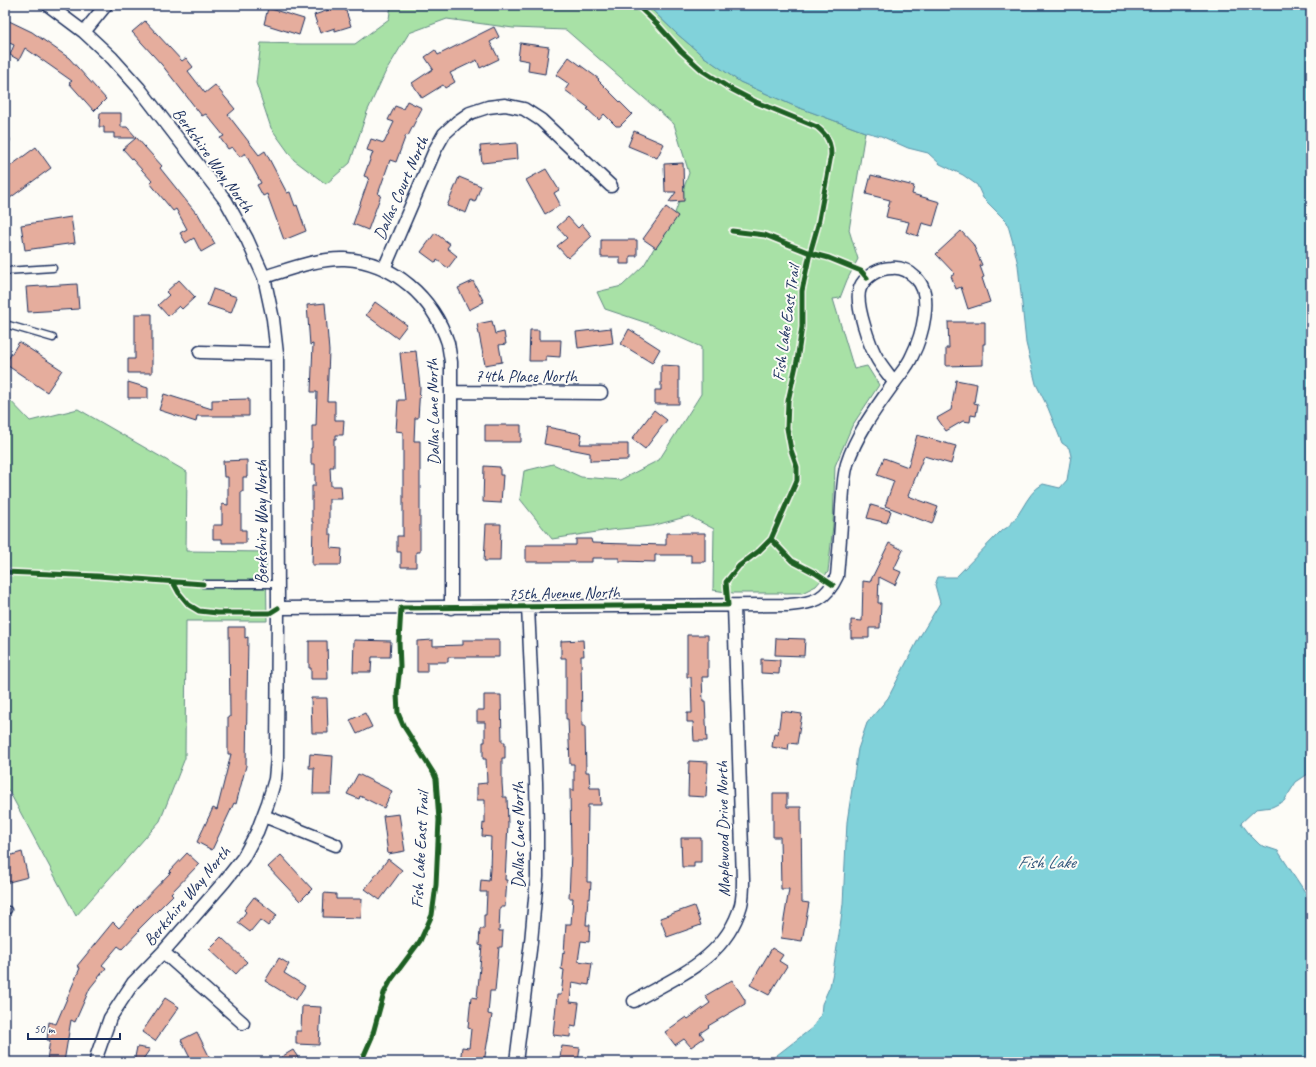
<svg xmlns="http://www.w3.org/2000/svg" width="1316" height="1067" viewBox="0 0 1316 1067" font-family="Caveat,sans-serif">
<rect width="100%" height="100%" fill="#fdfcf7"/>
<filter id="ink" filterUnits="userSpaceOnUse"><feTurbulence type="fractalNoise" baseFrequency=".025" numOctaves="2"/><feDisplacementMap in="SourceGraphic" scale="8" xChannelSelector="R" yChannelSelector="G"/><feConvolveMatrix kernelMatrix="1 2 1 2 8 2 1 2 1" color-interpolation-filters="sRGB"/></filter>
<g filter="url(#ink)">
<path fill="#a8e1a6" stroke="#628882" d="M391,5H647L676,33L703,56L740,82L792,105L865,132L849,230L858,259L847,280L840,298L833,299L854,369L867,366L879,385L852,426L835,466L833,525L828,572L816,586L802,593H733L713,590L714,529L689,516L652,526L610,530L552,539L520,499L524,471L553,464L581,477L620,480L659,460L701,394V347L650,324L605,309L597,292L622,286L644,265L675,213L689,173L674,124L566,30L513,28L447,19L409,33L385,73L367,112L350,163L326,184L294,160L271,128L256,83L261,43L301,44H355L389,19Z
M5,395L30,421L78,409L187,472L186,551L266,552L267,621H186L185,758L160,821L76,916L9,791L5,787Z"/>
<path fill="#81d2da" stroke="#5891a8" d="M647,5H1311V772L1296,782L1284,801L1272,807L1256,809L1241,823L1251,836L1260,845L1278,851L1309,898L1311,919V1062H768L812,1028L821,1015L822,1004L830,986L833,972L839,934L843,904L847,822L858,749L867,723L888,698L919,638L940,603L935,585L938,577H956L1000,532C1021,522 1024,494 1043,484L1060,488L1067,480L1071,456L1069,448L1062,443L1048,408L1036,384L1026,343L1018,265L1013,243L1007,222L983,198L977,185L963,175L940,164L928,153L908,148L881,136L865,132L792,105L740,82L703,56L676,33Z"/>
<path fill="#e5ad9d" stroke="#1b2f5e" d="M344,5L351,26L335,31V28L320,33L314,15Z
M268,8L304,19L299,35L264,24Z
M5,19L32,32L69,58L106,99L94,111L69,83L72,81L25,48L19,60L10,55L14,45L5,41Z
M145,21L182,61L186,58L193,67L188,71L205,93L215,85L235,109L228,115L259,155L265,151L287,193L290,192L295,206L297,205L306,231L284,240L267,194L263,196L257,185L261,183L245,153L240,157L232,147L228,149L220,138L224,136L206,114L202,116L162,65L132,32Z
M494,27L499,37L490,42L499,59L480,68L477,60L450,73L455,82L445,88L443,85L422,98L412,83L433,69L425,57L435,50L438,55Z
M520,43L549,47L545,74L528,71L529,61L518,59Z
M569,57L599,79L598,80L632,114L620,126H616L604,114L599,120L587,109L589,108L565,90L569,84L556,75Z
M407,101L422,108L408,136L406,135L396,162L390,160L378,194L381,195L368,230L353,224L369,178L364,176L373,152L367,150L371,139L384,143L394,122L388,120L395,106L403,109Z
M100,113H121V127H127L162,166L160,168L196,213L197,212L215,244L201,252L194,238L186,243L180,233L187,229L176,209L173,211L150,183L152,181L123,149L136,138H114V133H104V127H99Z
M634,131L664,144L657,158L628,146Z
M517,143L518,159L482,163L480,146Z
M36,147L51,168L10,198L5,192V170Z
M683,163L684,201L669,202L676,192H665L664,164Z
M546,169L559,190L554,193L559,202V206L545,214L526,180Z
M871,175L914,186L912,194L940,202L933,226L922,223L918,236L906,232L909,222L886,217L890,200L866,194Z
M459,177L481,186L475,202L471,200L466,213L447,206Z
M666,207L678,216L656,248L643,239Z
M71,217L75,243L25,250L21,225Z
M568,217L578,228L582,224L592,236L568,258L557,246L567,238L557,227Z
M961,231L973,244L982,265L980,266L984,277L982,278L990,302L968,309L961,287L956,289L951,276L955,274L936,254Z
M435,233L450,244L447,248L457,256L448,268L437,260L436,263L421,252Z
M601,240H637V256H630V264H620V257H601Z
M179,280L195,297L182,309L179,306L168,316L158,305L169,295L166,292Z
M473,281L484,302L469,310L458,288Z
M77,284L79,309L28,312L26,287Z
M213,289L237,297L231,313L207,305Z
M375,302L407,325L397,338L366,315Z
M325,303L329,351L327,401H335V420H344L343,435H336V439H334V467H330L331,486H341L342,499H329V534H332L331,548L342,549L341,565H312L313,522H312V486H315V464H311V448H312V426H316L317,392H311L313,344L310,345L307,305Z
M135,314H152V373H128V359H135Z
M492,321L495,334L504,332L506,344L499,345L502,362L485,365L477,324Z
M948,322H985V344H983V365L946,366V348H949Z
M611,328L613,343L578,348L576,332Z
M629,329L660,349L652,363L621,344Z
M530,330H539V340H561L560,357L546,356V361H529Z
M19,342L62,370L47,392L5,364Z
M416,351L420,387V388L418,418H415L414,441H420V552H416V567H401V552H397V536H403V432L396,431L398,400H405L400,353Z
M661,365L679,366V404H655V390H661Z
M956,380L977,384L974,403L978,404L976,416L971,415L970,422L963,421L946,431L937,418L951,410Z
M128,382L148,388V398H128Z
M164,394L212,409V400L249,399V416H197L196,422L159,410Z
M654,410L667,420L645,449L632,439Z
M485,425H521V442H485Z
M547,427L582,434L580,444H628V460L590,461V453L544,444Z
M917,435L956,446L951,464L924,456L908,496L938,507L932,524L885,506L894,481L877,475L884,458L908,467Z
M247,460V477H243V492H241V530H246V543H222V539H213V525H222V504L228,505V477H224L223,461Z
M484,466L500,467V475H503L501,503L483,502Z
M871,505L891,511L887,523L867,518Z
M486,524H501L500,561H484Z
M666,533H705V562H691V555H655V562L619,561V558H592V562H526V545H576V539H591L592,543L666,545Z
M889,543L903,550L894,569L901,572L895,585L879,577L878,603H881L880,628H869V638H851V620L862,621L863,581L870,582Z
M229,627H245V638L248,637L246,766L236,804L234,803L212,850L197,842L213,808L217,810L231,754H228V717H230Z
M687,635H708V677H702L703,701H705L707,741H694L693,722H687V713H692L691,677H687Z
M776,638L805,639L804,656L775,655Z
M354,640L391,641L390,657H372L371,672H353Z
M433,640V646L463,645V640H499V657H448V662H427V672H417V641Z
M583,640L584,656H581L582,726H585L586,772H589L590,788H600L601,805H588L587,882H591L590,899H588L586,925H590L589,942L581,941L578,961L592,963L589,985L572,982L570,1002L579,1003L576,1027L571,1026L570,1037L553,1035L557,995H561L564,970L561,969L563,952L564,953L566,924H571L573,898H569L571,852L570,790H574V764H570L568,719H566V658H561V641Z
M309,641H327L328,679H311V668H309Z
M761,659L780,660L779,674L761,673Z
M484,695H501L502,742H505V758H502V783L503,797H507L508,824L505,880H507L505,907H500L499,931H503L502,947H499L495,991H490L488,1014L492,1015L484,1062H460L462,1047L469,1048L471,1029L468,1028L471,997L477,998L482,946L479,945L480,929H484V915H486L487,892H480L481,880L489,881L490,869L491,837L482,836L483,823L485,824V800H477V784L487,783L486,759H483V742H485V722H477V710H484Z
M311,698H327L328,733H312Z
M781,711L802,714L797,744L789,743L788,750L772,747L774,733L778,734Z
M365,713L372,727L357,734L350,720Z
M310,754L333,756L331,794H313L314,768H309Z
M689,761L708,762L706,797L688,796Z
M358,774L392,791L384,808L360,796L359,799L347,794Z
M773,793H787V807H801L802,902L809,903L802,941L781,938L789,889H781L780,837H773Z
M399,814L405,851L388,854L383,816Z
M681,838H701V862H694V867H682Z
M22,852L28,877L5,883V857Z
M187,853L199,864L171,893L173,895L138,930L139,931L122,949L118,946L102,965L106,968L90,988L75,1022L71,1020L64,1062L47,1060L50,1040H47L49,1022L56,1024L80,968L77,966L113,922L119,928L135,910H134L171,872L170,871Z
M281,855L312,889L300,901L268,867Z
M388,859L402,870L380,900L365,889Z
M324,893L336,894V899H362L361,918L323,917Z
M254,897L277,915L268,926L260,920L250,932L238,923L246,912L244,910Z
M694,906L701,925L667,937L660,918Z
M221,937L247,962L236,974L209,949Z
M772,948L783,955L779,961L787,966L769,995L750,985Z
M279,958L289,964L284,973L305,986L296,1000L265,981Z
M732,980L745,1000V1004L708,1026L709,1027L700,1033L704,1038L691,1047L684,1039L675,1045L665,1032L686,1017L688,1019L710,1003L705,996Z
M165,998L179,1007L155,1041L142,1032Z
M302,1006L321,1007L319,1045L296,1044V1031H301Z
M197,1032L212,1062H192L181,1040Z
M562,1046L580,1048L578,1062H559Z
M137,1047L150,1049L141,1062H134Z
M293,1050L301,1062H273Z"/>
<g fill="none" stroke-linecap="round" stroke-linejoin="round">
<g stroke="#1b2f5e" stroke-width="9">
<path id="service" d="M5,142L6,140
M5,271L53,268
M5,324L53,338
M203,584H278
M5,910H8"/>
</g>
<g stroke="#1b2f5e" stroke-width="15">
<path id="minor" d="M48,5L84,32L112,58L139,88L226,201L247,239L264,277L273,319L277,354L278,608L277,758L275,779L268,803L257,832L243,858L224,882L163,952L133,983L110,1018L97,1055L96,1062
M84,32L106,5
M384,269L435,150L444,134L457,122L470,113L488,107L505,105L524,109L541,120L611,186
M264,277C290,269 318,258 345,259C394,262 433,298 448,343C449,349 450,356 451,362V608
M200,352L277,354
M451,392L601,393
M278,608L789,605C814,603 826,600 837,576C839,553 841,529 842,506C843,492 843,478 847,464C856,435 876,408 894,383C900,374 908,366 912,356C922,336 934,295 916,278C910,272 901,267 892,268C879,268 865,276 860,288C854,303 870,347 878,360C883,368 889,375 894,382
M264,816L336,845
M163,952L243,1023
M634,1001C678,976 726,958 741,905C743,897 743,888 743,880L734,606
M516,1062L531,942L537,877V832L536,782L528,607"/>
</g>
<use href="#service" stroke="#fdfcf7" stroke-width="6"/>
<use href="#minor" stroke="#fdfcf7" stroke-width="12"/>
<g stroke="#fdfcf7" stroke-width="8">
<path id="cycleway" d="M732,231L765,235L810,253L829,258L861,271L867,278
M771,539L792,561L815,573L833,585
M5,569V572L98,576L203,584
M173,582L179,593L189,605L199,611L217,613H270L278,608
M361,1062L372,1037L384,993L391,980L420,941L432,915L436,885L439,820L436,779L434,774L403,725L398,713L397,694L400,666L399,641L401,608L728,605L726,582L739,566L759,551L771,539L797,480V467L791,450L787,428L788,401L797,361L802,327V291L810,253L818,225L831,155C831,142 827,135 817,127L756,102L731,89L703,71L681,51L657,24L637,5"/>
</g>
<use href="#cycleway" stroke="#1b5e20" stroke-width="5"/>
</g>
</g>
<g text-anchor="middle" dominant-baseline="central" stroke-width="4" stroke-linejoin="round" paint-order="stroke">
<g font-size="17" fill="#1b2f5e" stroke="#fdfcf7">
<text transform="translate(213 160) rotate(54)">Berkshire Way North</text>
<text transform="translate(401 188) rotate(-66)">Dallas Court North</text>
<text transform="translate(786 323) rotate(-82)">Fish Lake East Trail</text>
<text x="526" y="376">74th Place North</text>
<text transform="translate(433 412) rotate(-91)">Dallas Lane North</text>
<text transform="translate(261 522) rotate(-90)">Berkshire Way North</text>
<text transform="translate(564 593) rotate(-1)">75th Avenue North</text>
<text transform="translate(723 829) rotate(-91)">Maplewood Drive North</text>
<text transform="translate(518 835) rotate(-90)">Dallas Lane North</text>
<text transform="translate(420 850) rotate(-87)">Fish Lake East Trail</text>
<text transform="translate(187 896) rotate(-50)">Berkshire Way North</text>
</g>
<g font-size="18" font-style="italic" fill="#34587d" stroke="#fdfcf7">
<text x="1046" y="862">Fish Lake</text>
</g>
</g>
<rect width="1316" height="1067" fill="none" stroke="#fdfcf7" stroke-width="20"/>
<rect x="10" y="10" width="1296" height="1047" fill="none" stroke="#1b2f5e" stroke-width="1.5" filter="url(#ink)"/>
<path d="M28 1033v6h92v-6" fill="none" stroke="#1b2f5e" stroke-width="2"/>
<text x="34" y="1033" font-size="12" fill="#1b2f5e" stroke="#fdfcf7" stroke-width="3" paint-order="stroke">50 m</text>
</svg>
